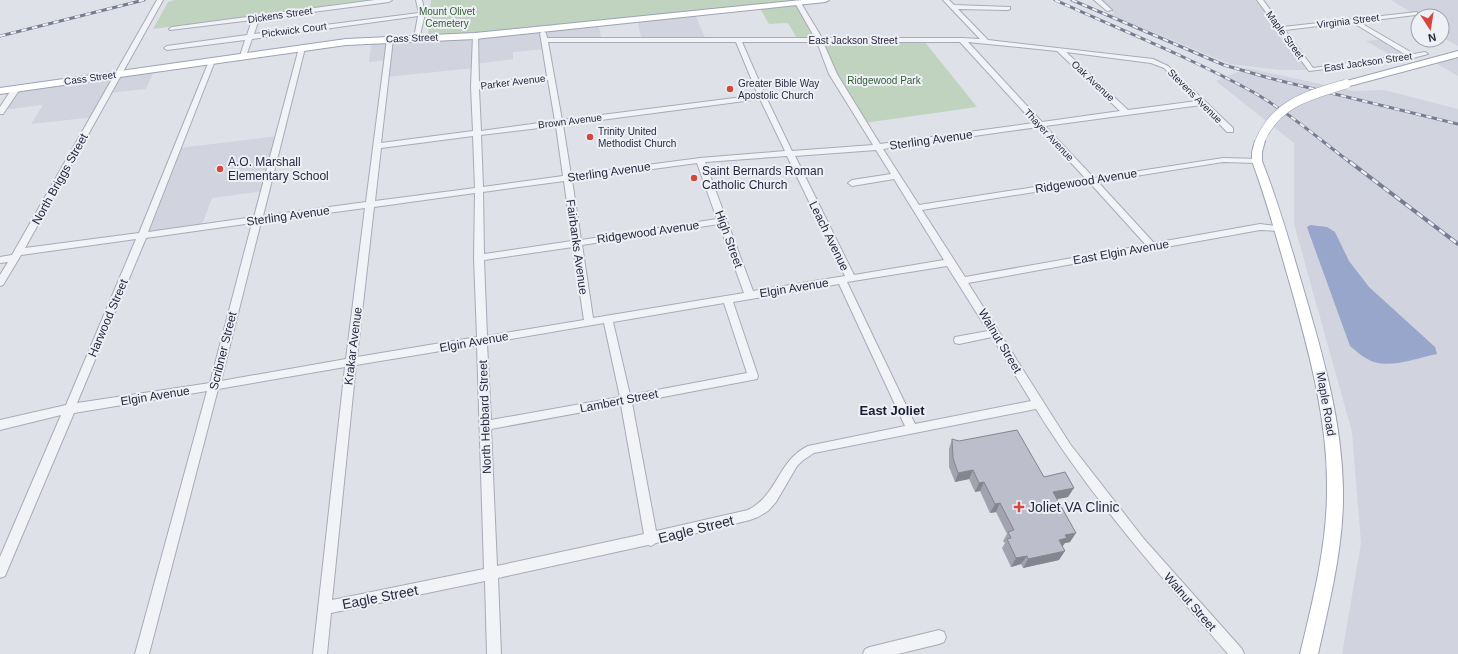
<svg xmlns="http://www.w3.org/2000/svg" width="1458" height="654" viewBox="0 0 1458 654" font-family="Arial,sans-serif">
<rect width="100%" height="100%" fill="#dfe1e9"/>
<path fill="#d1d3de" d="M1098,0H1260L1309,70H1280L1230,64L1109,14L1114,13Z
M1391,0H1458V46L1442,37V16H1418V19L1409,14L1412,13Z
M695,14L706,40H642L637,20Z
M598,24L602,40H545V49L513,52V59L474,64V68L386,77L388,60L369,62L372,40L476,36Z
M1383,39L1412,56L1395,58L1366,41Z
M1458,54V76L1432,61Z
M1247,68L1353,91L1384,90L1458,109V654H1342L1361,543L1352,432L1294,224V143L1216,81Z
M155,69L146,89L108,93L95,117L31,124L43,105L2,110L16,89Z
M278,136L263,191L212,198L201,227L144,235L179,148Z"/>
<path fill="#c0d3bf" d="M175,0H368L153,29L168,2Z
M431,0H802L482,32L428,35Z
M798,3L818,40H798L788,23L769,24L759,7Z
M819,41H924L977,107L864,123L833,74Z"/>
<path fill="#98a6cb" d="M1310,225L1327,227L1335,232L1349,261L1369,287L1435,347L1437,354C1417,358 1393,368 1374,362C1365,359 1357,352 1350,346L1308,230L1307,227Z"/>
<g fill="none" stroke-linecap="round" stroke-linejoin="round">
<g stroke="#a8aab7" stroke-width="2">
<path id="minor" d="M157,0H163L25,248L139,233L209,61L212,59L215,61L148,232L254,217L299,48L302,46L305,48L263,216L366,202L387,39L390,37L393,39L381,143L473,131L471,87L473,35L478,36L479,84L547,76L540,33L543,31L546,33L547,38H815L795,3L798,1L801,3L822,38H962L980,39L943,0H949L954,5L1010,7V9L1008,10L958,9L988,40L1153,59L1168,66L1233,128V132H1227L1201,105L1045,126L1094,178L1223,158L1260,159L1261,161L1257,163L1223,162L1098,182L1154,243L1260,224L1283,227L1284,229L1283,231L1260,230L968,283L1070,444L1144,539L1242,649L1244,654H1228C1160,575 1091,498 1036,409L814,453L802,461L797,466L776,502L768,511L758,517L750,520L656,543L651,546L648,545L498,578L501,654H487L485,581L331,613L327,654H313L345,367L218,389L149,654H135L207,391L74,413L5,576L0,578V557L61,415L0,430V420L66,405L136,239L21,255L3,285L0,286V275L8,262L0,263V257L12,255ZM548,42H736L758,95L562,120ZM742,42H817L829,74L873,145L792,151L766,97ZM823,42H960L1034,123L880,144L837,74ZM968,42L1057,51L1120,111L1042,122ZM1066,52L1151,63L1164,68L1197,101L1128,110ZM548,80L555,121L481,131L479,89ZM760,99L785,151L700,158L571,175L563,125ZM556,126L563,176L483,187L481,135ZM1038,127L1086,179L919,205L883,149ZM473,136L475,188L375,201L381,148ZM876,150L891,174L852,180L848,183L852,186L894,179L944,260L854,275L795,156ZM787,156L845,276L753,291L705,162ZM697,163L717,219L581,240L572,180ZM564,181L572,241L484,254L483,192ZM1090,183L1146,245L965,277L922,210ZM475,193L474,258L477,337L357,357L374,207ZM365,208L346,359L221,381L261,222ZM252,223L210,383L77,403L146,238ZM719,224L744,293L593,318L582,245ZM573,247L584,320L487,336L484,260ZM947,266L988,331L955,337L954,340L955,343L959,344L992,337L1031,401L915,424L847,282ZM839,284L905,426L808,446C777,461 779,494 748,510L656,531L632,403L757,379L758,376L733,302ZM724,303L747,373L630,395L613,322ZM604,323L620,397L491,420L487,343ZM477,345L484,569L332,600L356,365ZM621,405L644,534L497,566L491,429Z
M375,0H392L389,2L259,19L254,34L419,13L416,0H422L425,14L419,39L414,38L418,16L252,39L246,56L243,58L240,56L245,40L167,50L164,48L167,46L247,35L252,20L170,30L169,29L172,27Z
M1094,0H1101L1112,10L1107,11Z
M1257,0H1263L1283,27L1417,12V14L1415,15L1359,22L1414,54L1425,52L1428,54L1413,58L1309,71ZM1352,22L1406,55L1313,68L1285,30Z
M13,87H19L20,89L3,114H0V107Z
M939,630L944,632L946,637L944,642L939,644L898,654H863L865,649L870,647Z"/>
</g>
<g stroke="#9da2b5" stroke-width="2">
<path id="major" d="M802,0H829L825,2L475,39L346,45L0,94V88L346,39L475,33Z
M1458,51V57L1346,87L1341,84L1343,82Z
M1260,138L1265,141L1262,152V161C1279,204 1291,247 1304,291C1323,356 1342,421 1343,490C1344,545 1330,600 1318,654H1300C1313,600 1327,546 1327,490C1328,422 1310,356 1292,291C1279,247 1268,204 1252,161V152L1255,141Z"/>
</g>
<use href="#minor" fill="#f2f3f7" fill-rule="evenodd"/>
<use href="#major" fill="#fff" fill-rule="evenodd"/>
<g stroke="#777c93" stroke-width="3">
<path id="rail-far1" d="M1055,0C1121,30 1189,57 1253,92C1288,112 1319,139 1351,163
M1072,0L1224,65L1269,78L1458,124
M0,36L144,0"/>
</g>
<g stroke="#777c93" stroke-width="4">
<path id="rail" d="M1350,162L1458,244"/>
</g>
<use href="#rail-far1" stroke="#eef0f6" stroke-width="2" stroke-dasharray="5.5" stroke-linecap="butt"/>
<use href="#rail" stroke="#eef0f6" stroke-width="2.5" stroke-dasharray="7" stroke-linecap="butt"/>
<g stroke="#9da2b5" stroke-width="10" stroke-linecap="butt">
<path id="major-bridge" d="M1260,141C1276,103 1309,95 1346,84"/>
</g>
<use href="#major-bridge" stroke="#fff" stroke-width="9"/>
</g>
<path fill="#a2a3af" d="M952,439L1044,477L1068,497L1057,499L1070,542L1065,543L1062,546L1059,560L1023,568L1021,564L1011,567L1002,548L1005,543L1003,541L1007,534L996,512L990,513L980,491L975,492L969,479L955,482L949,467V449Z"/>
<path fill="#84858f" d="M973,470L969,479L955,482L958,473Z
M984,482L980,491L975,492L979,483Z
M1074,488L1068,497L1048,501L1053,492Z
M1000,503L996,512L990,513L995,504Z
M1076,533L1070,542L1065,543L1062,547L1059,540L1065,535Z
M1065,551L1059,560L1023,568L1028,559Z
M1027,556L1021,564L1011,567L1016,558Z"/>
<path fill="#bcbecc" stroke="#84858f" d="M1017,430L1044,477L1065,472L1074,488L1053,492L1076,533L1065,535L1067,538L1059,540L1065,551L1028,559L1027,556L1016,558L1007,539L1011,538L1008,532L1014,530L1000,503L995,504L984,482L979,483L973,470L958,473L953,458L952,439L959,441Z"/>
<g fill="#d5463c" stroke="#eef0f6" stroke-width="1.5">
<circle cx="730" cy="89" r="4"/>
<circle cx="590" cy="137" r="4"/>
<circle cx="220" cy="169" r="4"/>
<circle cx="694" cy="178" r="4"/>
<path d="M1017 501h4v4h4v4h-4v4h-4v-4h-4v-4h4z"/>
</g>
<g text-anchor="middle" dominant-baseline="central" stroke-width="4" stroke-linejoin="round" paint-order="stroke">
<g font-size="10" fill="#335e34" stroke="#eef0f6">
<text x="447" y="11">Mount Olivet<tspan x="447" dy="12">Cemetery</tspan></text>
<text x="884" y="80">Ridgewood Park</text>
</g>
<g font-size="10" fill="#272b41" stroke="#eef0f6">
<text transform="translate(280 15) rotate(-8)">Dickens Street</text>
<text transform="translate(1348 21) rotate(-7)">Virginia Street</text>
<text transform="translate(294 30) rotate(-7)">Pickwick Court</text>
<text transform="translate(1285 35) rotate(54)">Maple Street</text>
<text transform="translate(412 38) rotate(-2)">Cass Street</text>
<text x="853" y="40">East Jackson Street</text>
<text transform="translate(1368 62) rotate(-8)">East Jackson Street</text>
<text transform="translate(90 78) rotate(-8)">Cass Street</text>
<text transform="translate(1093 81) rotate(43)">Oak Avenue</text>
<text transform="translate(513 82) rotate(-7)">Parker Avenue</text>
<text transform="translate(1195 96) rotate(45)">Stevens Avenue</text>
<text transform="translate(570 121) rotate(-7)">Brown Avenue</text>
<text transform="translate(1049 135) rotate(47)">Thayer Avenue</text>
</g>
<g font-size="10" fill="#272b41" stroke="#eef0f6" text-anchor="start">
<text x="738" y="83">Greater Bible Way<tspan x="738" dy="12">Apostolic Church</tspan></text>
<text x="598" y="131">Trinity United<tspan x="598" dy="12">Methodist Church</tspan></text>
</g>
<g font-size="12" fill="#272b41" stroke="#eef0f6">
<text transform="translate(931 140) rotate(-8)">Sterling Avenue</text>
<text transform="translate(609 172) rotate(-8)">Sterling Avenue</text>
<text transform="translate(60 179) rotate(-61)">North Briggs Street</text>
<text transform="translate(1086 181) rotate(-9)">Ridgewood Avenue</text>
<text transform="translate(288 216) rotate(-8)">Sterling Avenue</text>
<text transform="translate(648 232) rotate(-8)">Ridgewood Avenue</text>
<text transform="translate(829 236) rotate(64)">Leach Avenue</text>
<text transform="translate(729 239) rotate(70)">High Street</text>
<text transform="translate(577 247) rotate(82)">Fairbanks Avenue</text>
<text transform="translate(1121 252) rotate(-10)">East Elgin Avenue</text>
<text transform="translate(794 288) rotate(-9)">Elgin Avenue</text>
<text transform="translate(108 318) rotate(-67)">Harwood Street</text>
<text transform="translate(1000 341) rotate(59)">Walnut Street</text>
<text transform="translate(474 342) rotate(-10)">Elgin Avenue</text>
<text transform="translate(353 346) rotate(-83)">Krakar Avenue</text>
<text transform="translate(223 351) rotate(-76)">Scribner Street</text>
<text transform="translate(155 396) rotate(-9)">Elgin Avenue</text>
<text transform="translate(619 401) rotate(-11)">Lambert Street</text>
<text transform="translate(1326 404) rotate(80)">Maple Road</text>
<text transform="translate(485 417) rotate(-92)">North Hebbard Street</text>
<text transform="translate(1190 602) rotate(49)">Walnut Street</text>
</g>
<g font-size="12" fill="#272b41" stroke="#eef0f6" text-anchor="start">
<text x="228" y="162">A.O. Marshall<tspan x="228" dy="14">Elementary School</tspan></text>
<text x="702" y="171">Saint Bernards Roman<tspan x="702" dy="14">Catholic Church</tspan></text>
</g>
<g font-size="13" font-weight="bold" fill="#191c32" stroke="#eef0f6">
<text x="892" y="410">East Joliet</text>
</g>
<g font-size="14" fill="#272b41" stroke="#eef0f6" text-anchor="start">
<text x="1028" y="507">Joliet VA Clinic</text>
</g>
<g font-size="14" fill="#272b41" stroke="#eef0f6">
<text transform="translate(696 529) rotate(-14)">Eagle Street</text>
<text transform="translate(380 597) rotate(-11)">Eagle Street</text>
</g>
</g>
<g transform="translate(1430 28) rotate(168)"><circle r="19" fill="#eef0f6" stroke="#9ea1ae"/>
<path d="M0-3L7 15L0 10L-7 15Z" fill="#d5463c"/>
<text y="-6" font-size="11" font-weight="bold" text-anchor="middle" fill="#272b41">N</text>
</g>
</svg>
